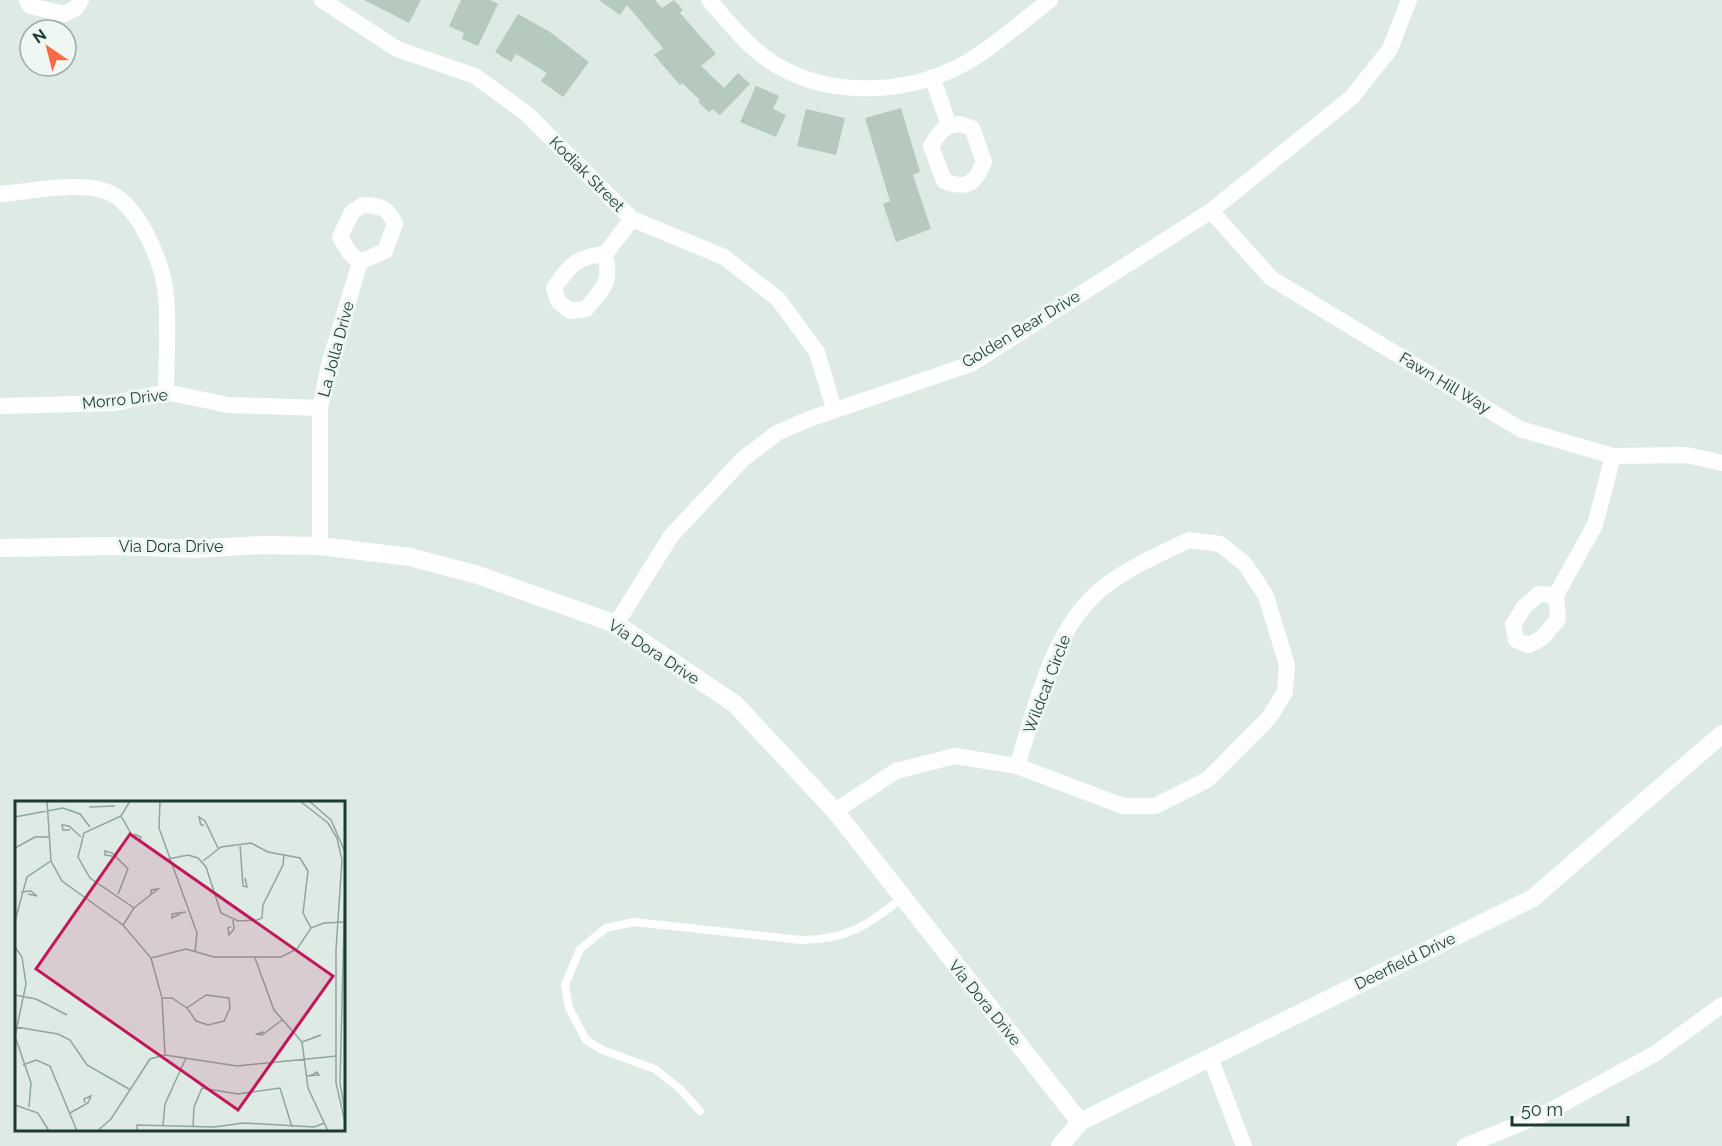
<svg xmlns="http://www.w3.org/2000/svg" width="1722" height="1146" viewBox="0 0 1722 1146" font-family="Raleway,sans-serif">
<rect width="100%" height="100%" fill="#ddebe4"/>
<path fill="#b5c9bf" d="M364,0H421L409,23Z
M461,0H490L498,4L478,46L462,39L464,33L449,26Z
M599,0H655L662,8L674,0L683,10L680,13L716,54L701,66L724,88L738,73L750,84L720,115L713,109L709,112L698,102L700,100L682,83L680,85L654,55L663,48L627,5L620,15Z
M518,14L550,32L589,62L563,97L541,81L547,73L516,54L511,62L495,52Z
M756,86L779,96L773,109L786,115L776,137L740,122Z
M901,108L920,172L913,175L931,229L896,242L883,204L890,201L865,118Z
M806,109L845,118L836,155L797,146Z"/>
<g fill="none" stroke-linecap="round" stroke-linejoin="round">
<path stroke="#fff" stroke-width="8" d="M700,1111L680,1089L655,1069L602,1050L586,1040L569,1008L565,985L580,949L606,928L634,922L801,940C848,940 867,925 902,898"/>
<path stroke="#fff" stroke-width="16" d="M27,0L30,6L64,14L76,8L81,0
M322,0L397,49L475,76L527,114L632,219L724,257L778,299L817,352L834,409
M709,0C726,19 742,40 763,56C819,98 901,97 962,65C993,48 1022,21 1050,0
M932,77L949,125
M960,124L972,128L984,162C974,184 968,190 944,181L931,146C939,132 945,125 960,124Z
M0,194C29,192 83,180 110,193C140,207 163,264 166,295C169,326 166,360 166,392
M363,205C380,205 388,208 395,224L385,251L360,262L349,252L340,237L352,212Z
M1211,211L1271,278L1520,429L1613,456L1687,455L1722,463
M605,254C612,283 604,287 586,309L570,311L558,301L554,288C569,266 577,256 605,254Z
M605,254L632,219
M0,406L115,403L166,392L228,405L320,408
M1189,540L1220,544L1245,564L1266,596L1287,665L1285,692L1269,718L1207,780L1155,806H1123L1017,766C1037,705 1051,628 1105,586C1130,567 1160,554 1189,540Z
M320,546V408L329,365L360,262
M1539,594L1556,595L1558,619L1542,638L1529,645L1516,640L1513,625L1524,607Z
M1556,595L1595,525L1613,456
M616,624L671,536L744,458L777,433L809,419L971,364L1211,211L1352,97L1390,49L1409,0
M835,811L896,771L955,756L1017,766
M1210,1057L1244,1146
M1465,1146L1544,1114L1656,1053L1722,1005"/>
<path stroke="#fff" stroke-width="18" d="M0,548L121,546L193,549L262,545L320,546L410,557L478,575L616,624L735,704L835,811L1080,1122
M1060,1146L1080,1122L1533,898L1722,734"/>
</g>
<g text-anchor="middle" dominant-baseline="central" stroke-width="6" stroke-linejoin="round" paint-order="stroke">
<g font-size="16" fill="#1d3b31" stroke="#eef7f2">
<text transform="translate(587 174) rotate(45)">Kodiak Street</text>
<text transform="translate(1021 329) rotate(-31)">Golden Bear Drive</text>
<text transform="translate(336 349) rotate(-75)">La Jolla Drive</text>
<text transform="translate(1445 383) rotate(31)">Fawn Hill Way</text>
<text transform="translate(125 399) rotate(-6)">Morro Drive</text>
<text x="171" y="546">Via Dora Drive</text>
<text transform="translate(654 652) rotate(33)">Via Dora Drive</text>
<text transform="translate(1047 684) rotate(-69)">Wildcat Circle</text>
<text transform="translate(1405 961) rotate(-26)">Deerfield Drive</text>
<text transform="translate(985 1003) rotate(51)">Via Dora Drive</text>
</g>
</g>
<g transform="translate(15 801)">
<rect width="330" height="330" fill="#ddebe4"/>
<path fill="none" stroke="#90a59c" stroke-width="1.5" d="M32,0L36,60L47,80L108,124L136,157L147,197L150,254M115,0L106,15L69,32L63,56L75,77L119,107M145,0L144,27L182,132L180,150M285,0L313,22L322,37L327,59L321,149V282L330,321M294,0L316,19L330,51M74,6L100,5M106,15L118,36L125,40L126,36L119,33M0,16L48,7L65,13L75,26M189,24H186L184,16L190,20L203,47M55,29H48L47,24L54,25L66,36M225,43L228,85L232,86L230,77M0,47L20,36H35M97,55L90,54V50L97,52L113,68L103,93M153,58L173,54L183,57L191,66L206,112L223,120L242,119L247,117L248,104L268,64L269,53M188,60L206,46L236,42L253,51L285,57L293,70L288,112L296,127M330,84L325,282L330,311M6,91L16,90L22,95L13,93M165,113L157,117V113L171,111M0,120L12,76L36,60M108,124L119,107L143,88L136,89V94M216,126L213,127L214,134L219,128L218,119M0,146L7,156L11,183L0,235L16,282L14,306M136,157L171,148L199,156H266L282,148L296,127L309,122L330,121M240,157L259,209L287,241L293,287L313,330M0,194L21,198L52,214M191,194L214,197L215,207L209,220L193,224L181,220L172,207ZM147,197H157L172,207M1,226L43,233L55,239L72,264L114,288M249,231L241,233L247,234L267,219M287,241L306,234L297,237M8,264L21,259L35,265L62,330M291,275L304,274L302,271L295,275M0,304L23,312L34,330M55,312L73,302L76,295L69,298L70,302M148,324L150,303L171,257M178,326L179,306L187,287L223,293L265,287L277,326M82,330L96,318L135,258L150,254L222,265L322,255M122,330V324L199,326L229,322L299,326L310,322"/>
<path fill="#c2185b" fill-opacity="0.15" stroke="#c2185b" stroke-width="3" d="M115,33L318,175L223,309L21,168Z"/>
<rect width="330" height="330" fill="none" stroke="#1d3b31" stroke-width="3"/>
</g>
<g transform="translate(48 48) rotate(325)"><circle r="28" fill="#eef7f2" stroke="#9aaca5" stroke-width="1.5"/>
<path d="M0-4.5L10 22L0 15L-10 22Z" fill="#ff6847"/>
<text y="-9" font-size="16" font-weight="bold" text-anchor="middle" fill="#1d3b31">N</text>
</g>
<path d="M1512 1116v9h116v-9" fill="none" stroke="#1d3b31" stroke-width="3"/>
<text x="1521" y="1116" font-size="18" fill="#1d3b31" stroke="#eef7f2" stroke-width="4.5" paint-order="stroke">50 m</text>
</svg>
